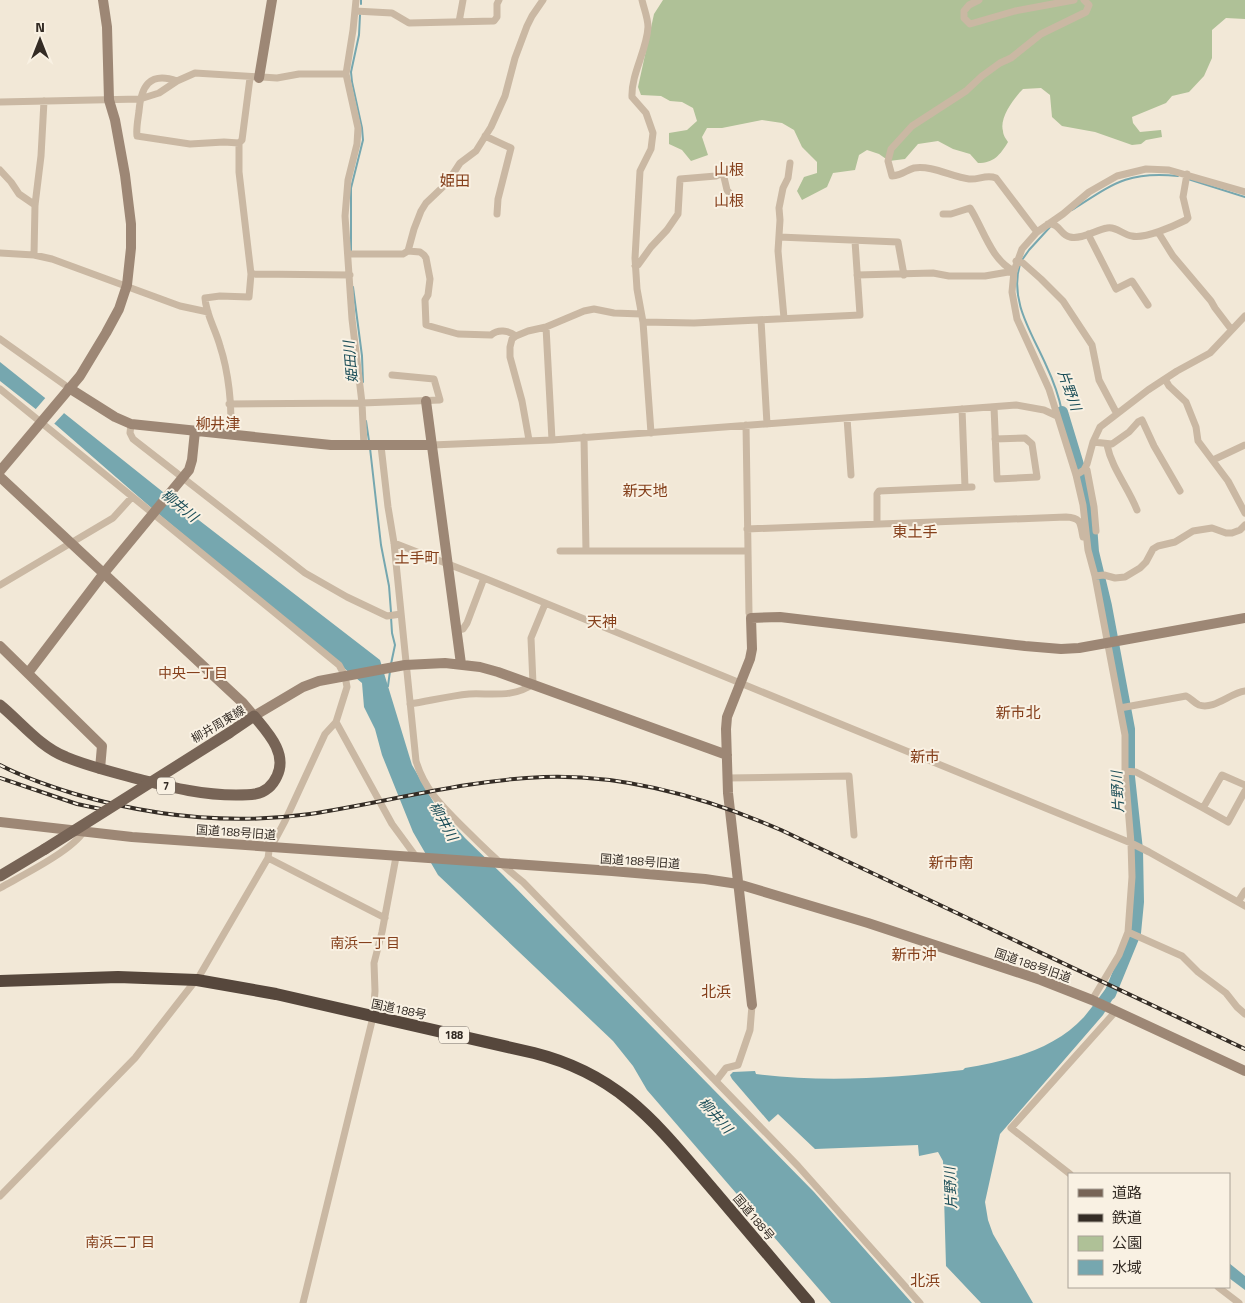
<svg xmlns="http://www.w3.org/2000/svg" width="1245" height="1303" viewBox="0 0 1245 1303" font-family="'Titillium Web','Noto Sans JP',sans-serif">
<rect width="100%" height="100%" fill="#f2e8d7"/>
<path fill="#afc197" d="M663,0H1245V19L1226,18L1212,30V58L1204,76L1189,92L1172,96L1166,103L1132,117L1133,123L1140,132L1161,130L1162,137L1146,140L1141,144L1132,145L1095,132L1062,126L1052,117L1050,95L1041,88L1023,89C1014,98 999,118 1003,131C1003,135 1006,139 1008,142C1000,155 994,163 978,163L970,154L953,149L938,141L918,144L905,159L889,161L879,154L867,150L859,155L855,170L833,173L827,187L802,200L797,191L804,177L817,173V162L802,147L794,130L782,123L762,120L722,128H707L702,137L708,155L691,161L682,150L669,144V133L687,130L697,121L693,108L682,102L670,101L661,96L641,95L638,87L654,14Z"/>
<path fill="#76a7af" d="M0,362L178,504L380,660L412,765L434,803L465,838L503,875L814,1192L912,1303H831L647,1090L633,1066L613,1041L438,875L413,832L382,755L375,729L364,707L362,683L155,511L56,425L0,381Z
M1112,980L1121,981L1114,997L1103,1015L1000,1134L985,1202L988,1220L993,1234L1033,1303H981L946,1266L943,1161L938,1152L919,1156L918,1145L815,1149L778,1114L769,1122L732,1079L730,1075L733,1072L755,1071L756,1074C824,1083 895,1078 963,1070L965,1068C1007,1061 1054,1050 1084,1017C1094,1005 1103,992 1112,980Z
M1229,1263L1245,1276V1290L1229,1278Z"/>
<path fill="#f2e8d7" d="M47,396L66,411L53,425L35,410Z"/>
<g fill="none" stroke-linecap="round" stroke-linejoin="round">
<path stroke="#76a7af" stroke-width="2" d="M361,4V0
M1188,179L1245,197
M1072,210C1113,184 1127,171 1178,176
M351,252V188L363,140L362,128L352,82L351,72L359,35L360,15
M1022,260L1029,250L1050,227
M1020,264C1009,301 1032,333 1046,365C1053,380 1059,396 1062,412
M353,287L362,356L363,382
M366,421L369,441
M370,448L381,545L389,586L391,612
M391,617L392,633L395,645L391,664
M388,686L390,671"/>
<path stroke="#76a7af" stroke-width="12" d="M1062,412L1082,478L1090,511L1093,552L1106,606L1129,729V777L1137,850L1138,902L1135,933L1110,994"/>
<path stroke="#cab8a3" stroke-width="7" d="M356,0L353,30L346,74L358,128L357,144L348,180L345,216L352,319L362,403L364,446
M642,0C644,9 648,18 648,27C647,50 631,74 632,97L646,113L653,133L651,149L640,171L635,258L637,289L643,322L651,433
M979,0L969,5L964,11V18L970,24L1015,11L1074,0
M355,11L392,13L409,23L494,21L497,17V4L499,0
M459,22L463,0
M177,81C149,71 141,87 139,111C138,119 136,128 137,136L190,144L224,142L239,143
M0,102L140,99L159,93L177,81L195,73L277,78L299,74H346
M485,136L511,148L498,199L497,214
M0,170L11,182L19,194L35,205
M943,214H951L970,208C983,228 991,260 1014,271
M1048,224C1060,223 1060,235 1070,237C1081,240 1096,230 1107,228C1116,226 1123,235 1132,236C1145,239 1174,226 1186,220L1188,218L1183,197L1187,174
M1037,232L996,178C986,174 979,180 969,179C952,177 932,165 914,168C906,170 903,175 892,176L888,161L891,149L912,126L966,91L982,76L1000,63L1011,58L1041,34L1086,12L1089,5L1084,0
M1158,232L1173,256L1211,301L1215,308L1231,329
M1088,234L1116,289L1132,281L1148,305
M779,237L898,242L904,275
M408,251L420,252L424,255L426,258L430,279L428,295L425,300L426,325L458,334L491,335C498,329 508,330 516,336
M0,253L34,255L52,259L180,306L208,312
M348,254H403L408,251L414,229L421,211L426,203L447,183L460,163L476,151L491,127L505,96L515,58L527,26L532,16L543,0
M34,255L35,205L41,156L44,101
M1016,261L1023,263L1041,279L1063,301L1092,345L1099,380L1117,414
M635,266L638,265L651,247L667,230L678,214L680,179L716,176L723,173L727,190L731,195
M251,274L350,275
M857,275L933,273L949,276H985L1014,271
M784,318L778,251L780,220L779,208L783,188L788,178L790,163
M761,320L767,424
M643,322L694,323L860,315L855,241
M546,327L552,440
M0,339L69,388
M1165,379L1169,386L1186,402L1196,427L1198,441L1228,481L1245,513
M0,389L339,665L345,676L347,687L336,722L325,734L285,821L269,851L268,858L197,980L192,985L135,1058L0,1196
M229,404L362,403L440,400L434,379L392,375
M994,407L997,479L1037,477L1032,444L1025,438L995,439
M962,409L965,487
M847,418L851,475
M131,424L130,433L133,439L305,573L347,597L387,616L401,614
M746,425L749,613L751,618
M230,434C233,408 228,370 220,346C216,330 206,315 205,298L220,296L249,297L251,274L239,172V143L242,140L250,78
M584,437L586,551
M529,440L522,401L510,357V347L512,339L516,336L528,331L546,327L584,311L594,309L614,313L641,314
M1093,442L1112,444L1129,432L1138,422L1142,420L1154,446L1180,491
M432,445L552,440L1016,405L1044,410L1057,416
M1107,445C1112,469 1128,487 1137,510
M381,446L388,507L394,543L416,761C425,792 446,810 468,832C486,850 504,867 523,882L798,1166L920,1303
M1213,460L1245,445
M1085,468L1087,470L1094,507L1096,531
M1076,475L1084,470L1087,464L1093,442L1100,427L1148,390L1177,371L1210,353L1245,316
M877,524V494L879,491L972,487
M747,529L1066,517C1082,518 1080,523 1083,537
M394,543L484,578L1131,843L1149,852L1245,906
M560,551H747
M1095,576L1104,575L1115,578L1125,577L1140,568L1146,562L1153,549L1158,546L1175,542L1193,531L1212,528L1226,533H1232L1240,530L1245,525
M0,585L113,518L132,497
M457,630L463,629L467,623L484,578
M410,704C429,701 449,696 469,694C491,693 514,698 533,684L531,638L545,604
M1120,708L1186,696C1191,698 1194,703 1199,705C1214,710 1230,693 1245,691
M336,722L392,824L417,858
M1125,771L1136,772L1203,808L1222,775L1245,785
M727,778L849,776L854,835
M1203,808L1228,822L1245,791
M268,858L385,918
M0,888C21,876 72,851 84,831
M1238,902L1245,891
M1128,932L1182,956L1198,972L1226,993L1237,1007L1245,1014
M1092,1000L1119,955L1128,932L1132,877L1131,843L1125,771V735L1095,576L1088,550L1083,505L1076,475L1049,389L1017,319L1012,292L1014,271L1022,249L1037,232L1063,214L1089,192L1117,176L1146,169L1169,170L1245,192
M716,1081L726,1068L738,1065L750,1030L752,1005
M1070,1174L1011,1128L1116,1011
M1218,1287L1239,1303
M303,1303L373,1017L375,991L374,963L382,932L396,857"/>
<path stroke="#9d8775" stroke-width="10" d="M259,78L272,0
M69,388L115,417L131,424L331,445H432
M426,401L461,664
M0,471L80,376L106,333L119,309L127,285L131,248V224L125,175L115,120L109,100L107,27L103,0
M0,477L243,703L254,716L303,687L319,681L405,665L445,663L480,667L498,672L727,755
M0,646L102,746L100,769
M28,673L104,573L189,470L192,460L195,431
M0,822L132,837L612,871L705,879L738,884L868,923L1041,980L1092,1000L1245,1071
M752,1005L728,793L726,729L727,717L750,659L752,649L751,618L780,617L1025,646L1061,649L1079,648L1245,618"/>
<path stroke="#776456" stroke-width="11" d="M0,705C21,722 40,747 66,757C90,767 116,773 142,780C174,788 203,795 236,795C242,795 249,795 255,794C266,792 273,785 277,776C288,753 267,732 254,716L229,733
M0,876L45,849"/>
<path stroke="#56473c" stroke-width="12" d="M0,981L118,977L197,980L276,994L534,1053C622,1075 659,1127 715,1192C746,1229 778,1266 809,1303"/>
<g stroke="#342c25" stroke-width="4">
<path id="rail" d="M0,765C23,777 49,786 75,794C150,816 231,825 310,814C388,802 465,780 544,777C626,774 707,798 781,830L1245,1049
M0,778L77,804L110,811"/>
</g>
<use href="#rail" stroke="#f9f1e3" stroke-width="2" stroke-dasharray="5.5" stroke-linecap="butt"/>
<path stroke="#776456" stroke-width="11" d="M45,849L229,733"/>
</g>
<g text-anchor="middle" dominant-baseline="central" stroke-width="4" stroke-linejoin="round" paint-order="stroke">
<g fill="#f9f1e3" stroke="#6f675e" stroke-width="1">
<rect x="157" y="777.5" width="18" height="17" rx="4"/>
<rect x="439" y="1026.5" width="30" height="17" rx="4"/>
</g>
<g font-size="11" font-weight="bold" fill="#342c25">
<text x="166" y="786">7</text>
<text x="454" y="1035">188</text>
</g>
<g font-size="12" fill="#342c25" stroke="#f9f1e3">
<text transform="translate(218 724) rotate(-31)">柳井周東線</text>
<text transform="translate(236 832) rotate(4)">国道188号旧道</text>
<text transform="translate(640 861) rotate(4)">国道188号旧道</text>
<text transform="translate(1033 965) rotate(19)">国道188号旧道</text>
<text transform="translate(399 1009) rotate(12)">国道188号</text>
<text transform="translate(754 1217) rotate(50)">国道188号</text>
</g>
<g font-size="14" font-style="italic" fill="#1a4d57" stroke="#f9f1e3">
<text transform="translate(350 362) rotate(-95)">姫田川</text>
<text transform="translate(1070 390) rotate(70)">片野川</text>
<text transform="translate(180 505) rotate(39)">柳井川</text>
<text transform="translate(1117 792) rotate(-93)">片野川</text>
<text transform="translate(444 821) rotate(61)">柳井川</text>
<text transform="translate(716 1115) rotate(48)">柳井川</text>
<text transform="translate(950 1188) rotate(-93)">片野川</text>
</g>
<g font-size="14" fill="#85401c" stroke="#f9f1e3">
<text x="193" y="672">中央一丁目</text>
<text x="365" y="942">南浜一丁目</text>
<text x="120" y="1241">南浜二丁目</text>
</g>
<g font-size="15" fill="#85401c" stroke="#f9f1e3">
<text x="729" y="169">山根</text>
<text x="455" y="180">姫田</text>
<text x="729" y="200">山根</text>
<text x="218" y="423">柳井津</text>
<text x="645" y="490">新天地</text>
<text x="915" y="531">東土手</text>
<text x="417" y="557">土手町</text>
<text x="602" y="621">天神</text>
<text x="1018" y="712">新市北</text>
<text x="925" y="756">新市</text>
<text x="951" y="862">新市南</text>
<text x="914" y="954">新市沖</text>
<text x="716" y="991">北浜</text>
<text x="925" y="1280">北浜</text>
</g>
</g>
<rect x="1068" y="1173" width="162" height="115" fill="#f9f1e3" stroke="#aaa297"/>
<rect x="1078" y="1189" width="25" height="8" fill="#776456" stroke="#aaa297"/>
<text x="1112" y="1198" font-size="15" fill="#342c25">道路</text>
<rect x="1078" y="1214" width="25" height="8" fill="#342c25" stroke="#aaa297"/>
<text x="1112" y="1223" font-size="15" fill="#342c25">鉄道</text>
<rect x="1078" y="1236" width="25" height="15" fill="#afc197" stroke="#aaa297"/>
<text x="1112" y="1248" font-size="15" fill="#342c25">公園</text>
<rect x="1078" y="1260" width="25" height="15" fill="#76a7af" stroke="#aaa297"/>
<text x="1112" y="1273" font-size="15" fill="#342c25">水域</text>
<g transform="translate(40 40)" stroke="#f9f1e3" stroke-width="4" paint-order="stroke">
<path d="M0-4L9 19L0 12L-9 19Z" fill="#342c25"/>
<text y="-8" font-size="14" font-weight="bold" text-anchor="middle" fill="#342c25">N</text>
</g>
</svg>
